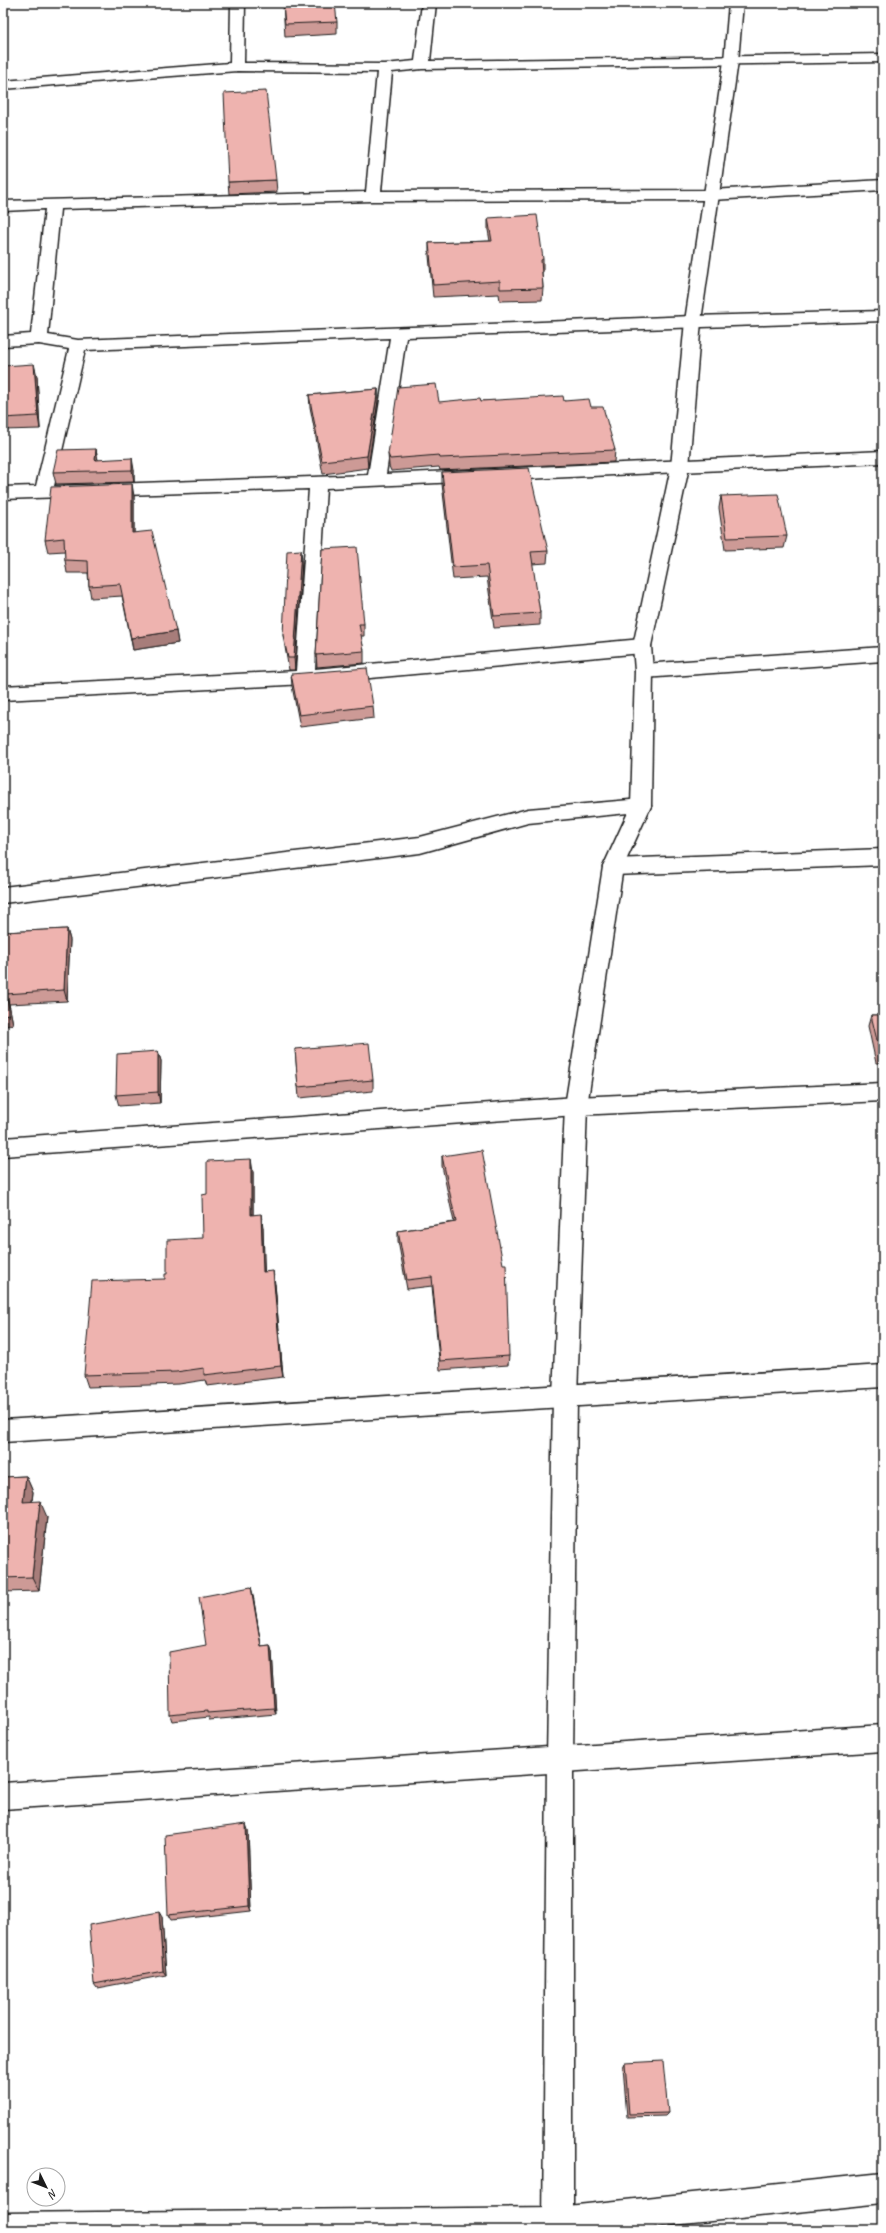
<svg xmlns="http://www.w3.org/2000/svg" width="886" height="2233" viewBox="0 0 886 2233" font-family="Caveat,sans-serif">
<rect width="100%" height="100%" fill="#fff"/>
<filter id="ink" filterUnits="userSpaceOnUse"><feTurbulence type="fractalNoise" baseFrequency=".025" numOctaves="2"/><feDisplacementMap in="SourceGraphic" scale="8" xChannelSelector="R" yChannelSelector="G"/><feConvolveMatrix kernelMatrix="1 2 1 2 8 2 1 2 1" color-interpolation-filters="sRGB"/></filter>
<g filter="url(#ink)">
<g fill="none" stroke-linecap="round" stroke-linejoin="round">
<g stroke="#1c1c1c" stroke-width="3">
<path id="street" d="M231,3H245L244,63L385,64L415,61L422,3H436L430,61L883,54V62L422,69L392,72L381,191L711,190L883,180V190L711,200L373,201L60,209L48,335L78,340L693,316L883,311V321L406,337L386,474L883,451V463L326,488L315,669L642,639L649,641L651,646L649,651L642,653L305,684L3,700V686L296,671L309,489L3,499V487L36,486L69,349L39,344L3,346V336L31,334L45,209L3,211V201L366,192L377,72L237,71L3,89V81L230,63ZM390,338L368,475L54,486L85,350Z
M883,647V661L644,678L637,676L635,671L637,666L644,664Z
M641,799L648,801L651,806L648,811L528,823L420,853L3,903V887L420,837L528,809Z
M883,849V865L613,875L606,872L603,867L606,862L613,859Z
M883,1083V1101L576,1115L3,1156V1138L576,1097Z
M883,1365V1387L3,1442V1420Z
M883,1725V1751L3,1809V1783Z
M883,2173V2203L625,2230H3V2213L558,2207Z"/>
</g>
<g stroke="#1c1c1c" stroke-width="3">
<path id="secondary" d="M729,3H743L738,61L701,321L689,467L651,646L653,671L651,806L623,867L587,1106L577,1397L573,1760V2230H543L547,1760L553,1397L565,1106L603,867L631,806L635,671L633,646L671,467L685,321L724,61Z"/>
</g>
<use href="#street" fill="#fff" fill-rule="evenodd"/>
<use href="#secondary" fill="#fff" fill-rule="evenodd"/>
</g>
<path fill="#cd9a96" stroke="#1c1c1c" d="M283,3L337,22V34L285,37Z
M276,180L277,192L229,194L228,182Z
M488,218L543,259V272H542L543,288L542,300L500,301L499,294L433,297L429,256V243L490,241L488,230Z
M3,366L37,376L40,429L3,430Z
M378,389V401L368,468L323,474L310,407L309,395Z
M481,401H564L591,407L615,450L614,462L440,470L439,467L391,471L389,466L388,454Z
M96,449L98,460L134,470V482L56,484L53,472Z
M442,472L548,551L547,563L532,564L540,613V625L494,628L487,577L453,579L442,484Z
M134,496V532L176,631L178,643L133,650L122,596L91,598L89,586L88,573H67L65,560V551L48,552L45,540Z
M721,496L787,536L784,548L725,550L719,508Z
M322,549L364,624V636H361L364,651V663L317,667L316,655Z
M302,562L295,670H289L285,647L283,635Z
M291,674L373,706L374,718L300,727L292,686Z
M67,929L70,940L67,1001L9,1004L13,1024L3,1027V932Z
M871,1015H883V1063H876L868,1026Z
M295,1049L373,1080V1091L299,1098Z
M158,1051L161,1061L160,1103L119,1106L116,1095Z
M442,1156L509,1356L508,1365L440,1370L432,1286L407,1289L398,1241V1231L454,1222L442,1166Z
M253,1172V1215L263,1227L264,1272L275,1284L283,1377L207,1386L205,1380L179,1384L88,1387L84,1375L165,1279L167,1274L203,1238L207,1194Z
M26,1476L33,1492L32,1502L47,1517L39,1591L3,1592V1477Z
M253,1595L261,1646L270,1645L272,1652L276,1714L209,1720V1717L172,1721L170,1715L206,1645Z
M248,1830L251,1911L171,1920L168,1915Z
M162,1917L166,1975L97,1988L94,1984Z
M625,2063L668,2113L665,2116L627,2117L623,2067Z"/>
<path fill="#a77d7a" stroke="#1c1c1c" d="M34,364L37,376L40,429L38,416Z
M378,389V401L368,468L367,456Z
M96,449L98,461L95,460Z
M132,458L134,470V482L132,470Z
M132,484L134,496V545L132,533Z
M301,550L302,562L295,670L294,658Z
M176,631L178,643L133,650L131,638Z
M67,929L70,940L67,1001L64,990Z
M6,994L9,1004L13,1024L3,1027V1015Z
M158,1051L161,1061L160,1103L158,1092Z
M251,1159L253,1172V1228L251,1215Z
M261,1214L263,1227L265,1285L263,1272Z
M273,1271L275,1284L283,1377L281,1366Z
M26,1476L33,1492L30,1517L23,1502Z
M40,1501L47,1517L39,1591L32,1577Z
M251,1587L253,1595L262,1653L261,1646Z
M270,1645L272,1652L276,1714L274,1708Z
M246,1824L248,1830L251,1911L249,1906Z
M159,1912L162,1917L166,1975L163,1971Z"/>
<path fill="#eeb3af" stroke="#1c1c1c" d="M283,3H335L337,22L285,24Z
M266,91L276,180L228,182L224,93Z
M537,215L543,259L541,260L543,288L500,289V281L433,285L429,243L492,241L488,218Z
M34,364L38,416L3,418V366Z
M436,384L439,402L480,398L481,401L563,396L564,401L589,399L591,407H603L615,450L440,458L439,455L390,459L388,454L398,387Z
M378,389L367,456L322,461L309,395Z
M96,449L95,460L132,458V470L53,472L58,450Z
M529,468L548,551L531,552L540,613L494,616L487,565L453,567L442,472Z
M132,484V533L152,531L176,631L131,638L120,584L89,586L88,561L65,560L64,538L45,540L51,487Z
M778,494L787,536L727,538L721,496Z
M357,547L364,624H359L364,651L316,655L322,549Z
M301,550L294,658H288L283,635L287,551Z
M367,668L373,706L299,715L291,674Z
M67,929L64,990L6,994L10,1014L3,1015V932Z
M871,1015H883V1052L880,1053Z
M369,1043L373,1080L298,1087L295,1049Z
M158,1051V1092L116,1095L117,1054Z
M482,1150L503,1264H506L509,1356L440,1361L432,1277L407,1280L398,1231L456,1222L442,1156Z
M251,1159V1215L261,1214L263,1272L273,1271L281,1366L204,1375V1368L176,1372L84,1375L92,1281L165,1279V1274H167V1240L203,1238L202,1195L207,1194V1161Z
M26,1476L23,1502L40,1501L32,1577L3,1578V1477Z
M251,1587L261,1646L270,1645L274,1708L207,1713V1711L170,1715L169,1652L206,1645L199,1597Z
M246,1824L249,1906L168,1915L165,1835Z
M159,1912L163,1971L94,1984L89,1925Z
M663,2061L668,2113L629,2114L625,2063Z"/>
</g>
<rect width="886" height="2233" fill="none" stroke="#fff" stroke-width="16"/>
<rect x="8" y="8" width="870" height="2217" fill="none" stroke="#1c1c1c" stroke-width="1.5" filter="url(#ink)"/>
<g transform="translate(46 2187) rotate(133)"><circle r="19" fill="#ffffff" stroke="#a4a4a4"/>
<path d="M0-3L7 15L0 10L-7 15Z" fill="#1c1c1c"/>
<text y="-6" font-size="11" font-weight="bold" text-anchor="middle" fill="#1c1c1c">N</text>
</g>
</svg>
